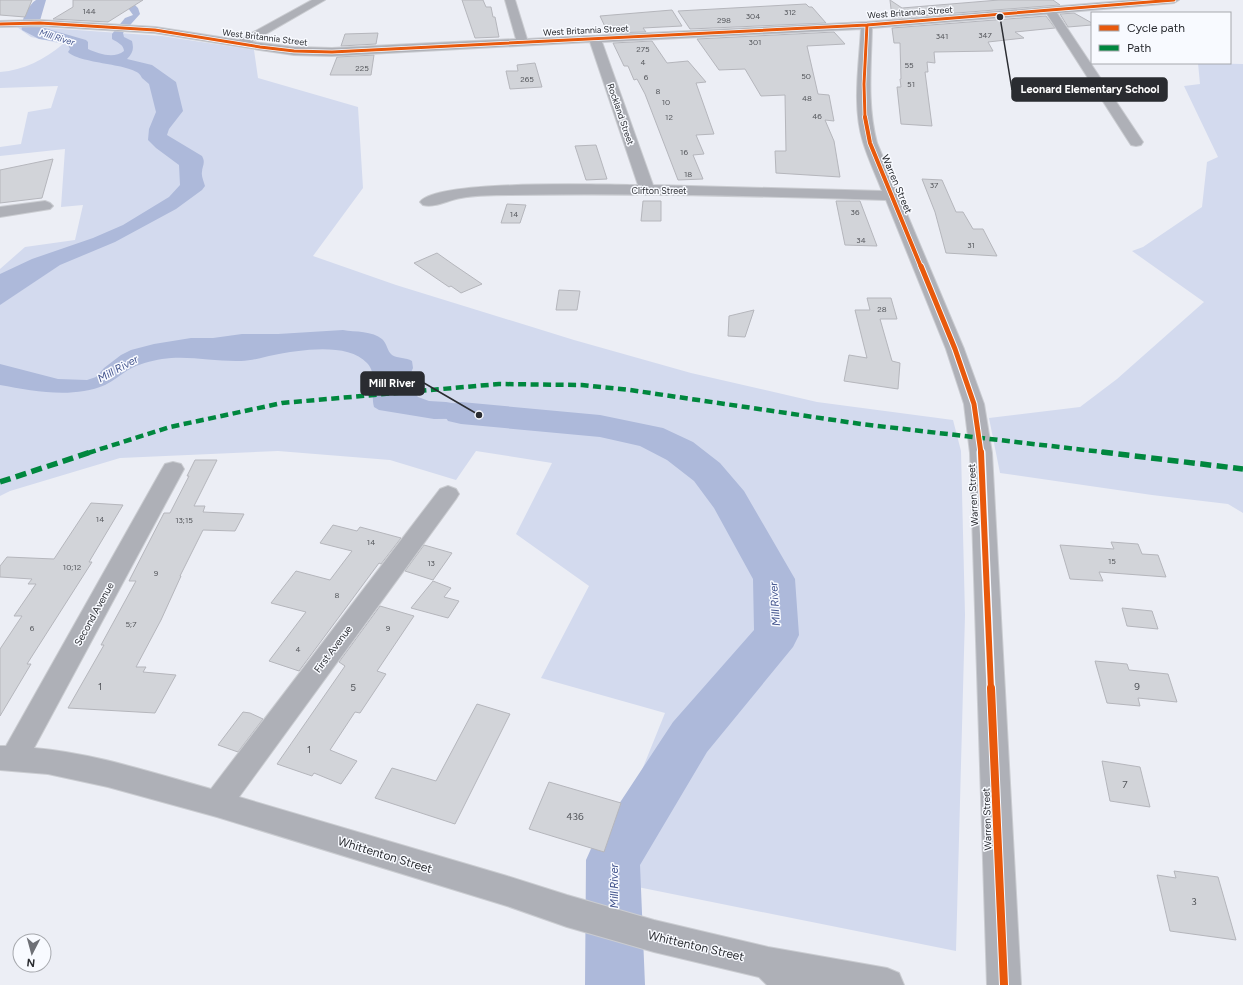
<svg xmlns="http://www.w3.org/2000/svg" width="1243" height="985" viewBox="0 0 1243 985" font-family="Figtree,sans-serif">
<rect width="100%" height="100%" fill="#eceef5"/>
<path fill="#d3daee" d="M17,27L48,28L162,36L254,50L258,78L358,107L363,188L313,256L396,285L574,340L691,373L817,402L953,420L961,451L965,615L956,951L598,879L665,713L541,678L589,586L516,534L552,463L476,451L456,480L390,460L278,451L120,458L10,491L0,496V269L25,247L75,240L83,205L61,207L65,149L0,156V147L21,144L28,112L51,108L58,86L0,88V72C24,70 44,60 63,44L31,37Z
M1198,63L1243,64V513L1228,504L1152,495L1000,473L989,418L1080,407L1117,379L1204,302L1132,251L1143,247L1202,207L1207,162L1218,157L1184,86L1200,84Z
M601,972L639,985H600Z"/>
<path fill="#adb9da" d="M36,0H46L39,24L41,27L86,40L88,42V49C99,54 114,59 124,51C124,45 117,42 112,39V34L125,18L133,15L128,8L135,5L138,8L140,14L123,33L124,37L132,41C134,49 133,53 127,59L152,65L176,82L183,111L169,129L167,135L202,156C206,163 202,166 202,172C201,176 204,182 205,186L202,190L176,209L115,242L60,265L0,305V274L32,259L93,238L123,225L169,197L180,185L179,165L156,148L148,140L149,129L156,112L149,84L142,78C139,63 81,65 68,52L70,49L67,43L39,39L22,30C20,22 28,5 36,0Z
M343,330C355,332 373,331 382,339C387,343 387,351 392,355C398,359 406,357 412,361L413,368L409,377L408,385L418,397L429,401L446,402L541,418L434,419L379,410L374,407C370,393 378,374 367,363C348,342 299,350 274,355C263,357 252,361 241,361C215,362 189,355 162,359C151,361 138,364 128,370C120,375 113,381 105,385C72,399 33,391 0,385V364L58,379L87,380L96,377L104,368L121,355L131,350L154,344L191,338H213L242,334H278Z"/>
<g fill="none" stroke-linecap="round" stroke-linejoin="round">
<path fill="#adb9da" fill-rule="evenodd" d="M461,402L600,415L663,428L693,442L720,463L744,491L795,579L799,635L793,647L707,752L640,865L645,985H585L586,860L594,842L673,722L754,630L753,579L714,508L694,481L667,460L640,446L600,437L461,424L448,421L443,413L448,405Z"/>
</g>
<path fill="#d2d4d9" stroke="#b5b6bc" d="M0,0H32L25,17L0,15Z
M73,0H143L108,22L53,19L73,7Z
M462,0H483L486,7H491L493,17H495L499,37L475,38Z
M890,0L902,8L999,0H1053L1060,5L892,18Z
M806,4L809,7H812L826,23L690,29L678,11Z
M672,10L682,26L643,28L646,32L608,33L600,16Z
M1074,13L1092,23V25L1068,27L1060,14Z
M1046,16L1055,28L1015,32L1024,38L988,42L993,51L934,52L935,63L927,62L928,72H925L932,126L901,124L897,87H901L900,79H901L900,43H894L892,28Z
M834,32L845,44L807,46L818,94L829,95L834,121L825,120L834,141L840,177L776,173L775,151H786L785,95L761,96L745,69L719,70L697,39Z
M378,33L376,44L341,46L345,34Z
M652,41L667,63L688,61L706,82L696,83L714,134L696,135L704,154L693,155L703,179L678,180L645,94L637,79L634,80L628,66H624L613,43Z
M374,55L371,75H330L337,57Z
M535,63L542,87L510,89L506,71H518L517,65Z
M596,145L607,179L586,180L575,146Z
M53,159L42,198L0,203V170Z
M922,179L942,180L956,212H963L973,229H983L997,256L946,253L935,212Z
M643,201H661V221H641Z
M836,201H860L877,246L845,245Z
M507,204L526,205L520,223H501Z
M437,253L454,265L482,284L461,293L451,286L449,287L414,263Z
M559,290L580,291L577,310H556Z
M867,298H891L897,319H880L892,361L900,363L898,389L844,381L849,355L867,358L855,310H870Z
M754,310L745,337L728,336L729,316Z
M195,460H217L194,506H205L203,512L244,514L235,531L203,530L180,576H181L161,620L136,667H146L143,672L176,675L155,713L68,708L104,645H101L136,581H129L164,513H170L189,476H187Z
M91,503L123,505L89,562H92L27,664H31L0,716V649L22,616H14L36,584H28L32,579L0,577V566L7,557L54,559Z
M333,525L357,531L360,527L401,538L381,564L379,563L299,671L269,661L306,612L271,603L296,571L330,580L352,551L320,543Z
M1111,542L1138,544L1142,554L1158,555L1166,577L1099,572L1103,581L1070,579L1060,545L1114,549Z
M424,545L452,553L433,580L405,571Z
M433,581L451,588L444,597L459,601L448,618L411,608Z
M380,606L414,616L377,671L386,674L360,713L355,712L330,750L357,761L341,784L314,773L312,776L277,764L345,666L339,662Z
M1122,608L1152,611L1158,629L1127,626Z
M1095,661L1127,664L1129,670L1168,674L1177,702L1138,698L1140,706L1107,703Z
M477,704L510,714L455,824L375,798L392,768L436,781Z
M243,712L250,713L263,719L238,752L218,745Z
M1102,761L1140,767L1150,807L1110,801Z
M549,782L621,803L604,852L529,829Z
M1174,871L1218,877L1236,940L1170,931L1157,875L1176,878Z"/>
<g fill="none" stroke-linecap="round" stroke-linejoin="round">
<g stroke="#caccd1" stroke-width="2">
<path id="minor" d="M312,0H325L252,42L294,47L332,48L516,39L505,0H515L527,39L867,22L1135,0H1179L1174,3L1057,13L1143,142L1141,145L1136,146L1131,145L1129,142L1047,14L872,28C871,67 867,105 877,143L964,349L984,404L992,453L1021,985H987L970,453L964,404L946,349L886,200C760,196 635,193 509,195C493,195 476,195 461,198C448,200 435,208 423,205L420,202C436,179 605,185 638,185L590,42L332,56L294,55L260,50L155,33L40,26L0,27V21L40,20L155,27L239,40ZM861,29C859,66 852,106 863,142C868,159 876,175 882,191L653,185L602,42Z
M45,201L50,203L53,206L50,209L0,217V207Z
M173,462L181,464L184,469L34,748C94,753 153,773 211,789L440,489L448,486L456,489L459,494L456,499L239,797L507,876L567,895L654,920L768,947L887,968L899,973L904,985H767L759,977L654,952L567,927L507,906L217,817L108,787L48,774L0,770V746H6L162,469L165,464Z"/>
</g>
<use href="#minor" fill="#aeb0b7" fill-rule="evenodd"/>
<path stroke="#00873e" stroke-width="4.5" stroke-dasharray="8 4.5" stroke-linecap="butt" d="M88,453L170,427L282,403L499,384L582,385L630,390L861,424L1111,453"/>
<path stroke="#00873e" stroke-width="5.5" stroke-dasharray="11 5.5" stroke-linecap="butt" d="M1102,452L1243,469
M0,482L91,452"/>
<g stroke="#f8faff" stroke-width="4.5">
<path id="cycleway-far4" d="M0,24L40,23L155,30L260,47L294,51L332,52L867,25L1174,0
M865,118L864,84L867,25"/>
</g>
<g stroke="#f8faff" stroke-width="5.5">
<path id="cycleway-far3" d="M865,117L870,143L921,267"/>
</g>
<g stroke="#f8faff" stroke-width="7">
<path id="cycleway-far2" d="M921,266L955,349L974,404L981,453"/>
</g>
<g stroke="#f8faff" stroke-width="9">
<path id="cycleway-far1" d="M981,452L991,689"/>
</g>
<g stroke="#f8faff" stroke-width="10">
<path id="cycleway" d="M991,688L1004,985"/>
</g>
<use href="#cycleway-far4" stroke="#e8590c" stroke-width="3"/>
<use href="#cycleway-far3" stroke="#e8590c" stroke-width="4"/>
<use href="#cycleway-far2" stroke="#e8590c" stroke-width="5"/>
<use href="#cycleway-far1" stroke="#e8590c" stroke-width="6"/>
<use href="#cycleway" stroke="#e8590c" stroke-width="8"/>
</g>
<g text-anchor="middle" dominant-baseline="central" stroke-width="3" stroke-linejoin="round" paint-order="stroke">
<g font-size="8" fill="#54565b">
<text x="89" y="11">144</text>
<text x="790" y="12">312</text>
<text x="753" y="16">304</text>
<text x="724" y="20">298</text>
<text x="985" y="35">347</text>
<text x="942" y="36">341</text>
<text x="755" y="42">301</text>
<text x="643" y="49">275</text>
<text x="643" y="62">4</text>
<text x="909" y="65">55</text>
<text x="362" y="68">225</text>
<text x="806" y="76">50</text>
<text x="646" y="77">6</text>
<text x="527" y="79">265</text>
<text x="911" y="84">51</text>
<text x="658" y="91">8</text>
<text x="807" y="98">48</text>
<text x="666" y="102">10</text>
<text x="817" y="116">46</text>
<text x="669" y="117">12</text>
<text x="684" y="152">16</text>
<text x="688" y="174">18</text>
<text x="934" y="185">37</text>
<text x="855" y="212">36</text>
<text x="514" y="214">14</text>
<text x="861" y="240">34</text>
<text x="971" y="245">31</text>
<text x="882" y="309">28</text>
<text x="100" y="519">14</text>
<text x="184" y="520">13;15</text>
<text x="371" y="542">14</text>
<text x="1112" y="561">15</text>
<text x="431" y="563">13</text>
<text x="72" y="567">10;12</text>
<text x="156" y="573">9</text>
<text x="337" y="595">8</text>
<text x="131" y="624">5;7</text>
<text x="32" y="628">6</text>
<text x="388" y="628">9</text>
<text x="298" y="649">4</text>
</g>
<g font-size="9" fill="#2a2c31" stroke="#f8faff">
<text transform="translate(910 12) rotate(-4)">West Britannia Street</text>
<text transform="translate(586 30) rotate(-3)">West Britannia Street</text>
<text transform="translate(265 37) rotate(7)">West Britannia Street</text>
<text transform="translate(621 114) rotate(71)">Rockland Street</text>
<text x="659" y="190">Clifton Street</text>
</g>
<g font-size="9" font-style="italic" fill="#40528c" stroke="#f8faff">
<text transform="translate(57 37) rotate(17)">Mill River</text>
</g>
<g font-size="10" fill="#2a2c31" stroke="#f8faff">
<text transform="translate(897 184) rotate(67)">Warren Street</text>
<text transform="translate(973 495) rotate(-93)">Warren Street</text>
<text transform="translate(94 614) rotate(-61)">Second Avenue</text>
<text transform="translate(333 649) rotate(-53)">First Avenue</text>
<text transform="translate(987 819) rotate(-92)">Warren Street</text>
</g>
<g font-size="10" fill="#54565b">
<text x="100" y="686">1</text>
<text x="1137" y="686">9</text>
<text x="353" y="687">5</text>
<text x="309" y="749">1</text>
<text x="1125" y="784">7</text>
<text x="575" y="816">436</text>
<text x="1194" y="901">3</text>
</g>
<g font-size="11" font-style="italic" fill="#40528c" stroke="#f8faff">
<text transform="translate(118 369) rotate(-29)">Mill River</text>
<text transform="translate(775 604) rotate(-94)">Mill River</text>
<text transform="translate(614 886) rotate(-90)">Mill River</text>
</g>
<g font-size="12" fill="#2a2c31" stroke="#f8faff">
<text transform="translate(385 855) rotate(17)">Whittenton Street</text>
<text transform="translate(696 946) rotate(13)">Whittenton Street</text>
</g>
</g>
<path fill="none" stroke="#2a2c31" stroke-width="1.5" d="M1000 17L1012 90M479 415L424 383"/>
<g fill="#2a2c31" stroke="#f8faff" stroke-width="1.5">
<circle cx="1000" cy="17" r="4"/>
<circle cx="479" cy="415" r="4"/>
</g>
<g fill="#2a2c31" stroke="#2a2c31" stroke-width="1.5">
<rect x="1012" y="78" width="155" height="23" rx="4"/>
<rect x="361" y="372" width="63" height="23" rx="4"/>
</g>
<g font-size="11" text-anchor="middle" font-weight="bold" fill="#fff">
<text x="1090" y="93">Leonard Elementary School</text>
<text x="392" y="387">Mill River</text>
</g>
<rect x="1091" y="12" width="140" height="52" fill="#f8faff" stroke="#a6a8ad"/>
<rect x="1099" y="25" width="20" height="6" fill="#e8590c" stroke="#a6a8ad"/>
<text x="1127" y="32" font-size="12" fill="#2a2c31">Cycle path</text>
<rect x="1099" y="45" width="20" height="6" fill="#00873e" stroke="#a6a8ad"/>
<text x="1127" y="52" font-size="12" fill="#2a2c31">Path</text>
<g transform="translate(32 953) rotate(186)"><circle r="19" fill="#f8faff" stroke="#a6a8ad"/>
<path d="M0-3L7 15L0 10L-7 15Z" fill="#6e7076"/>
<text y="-6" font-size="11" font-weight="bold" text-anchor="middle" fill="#2a2c31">N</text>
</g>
</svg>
